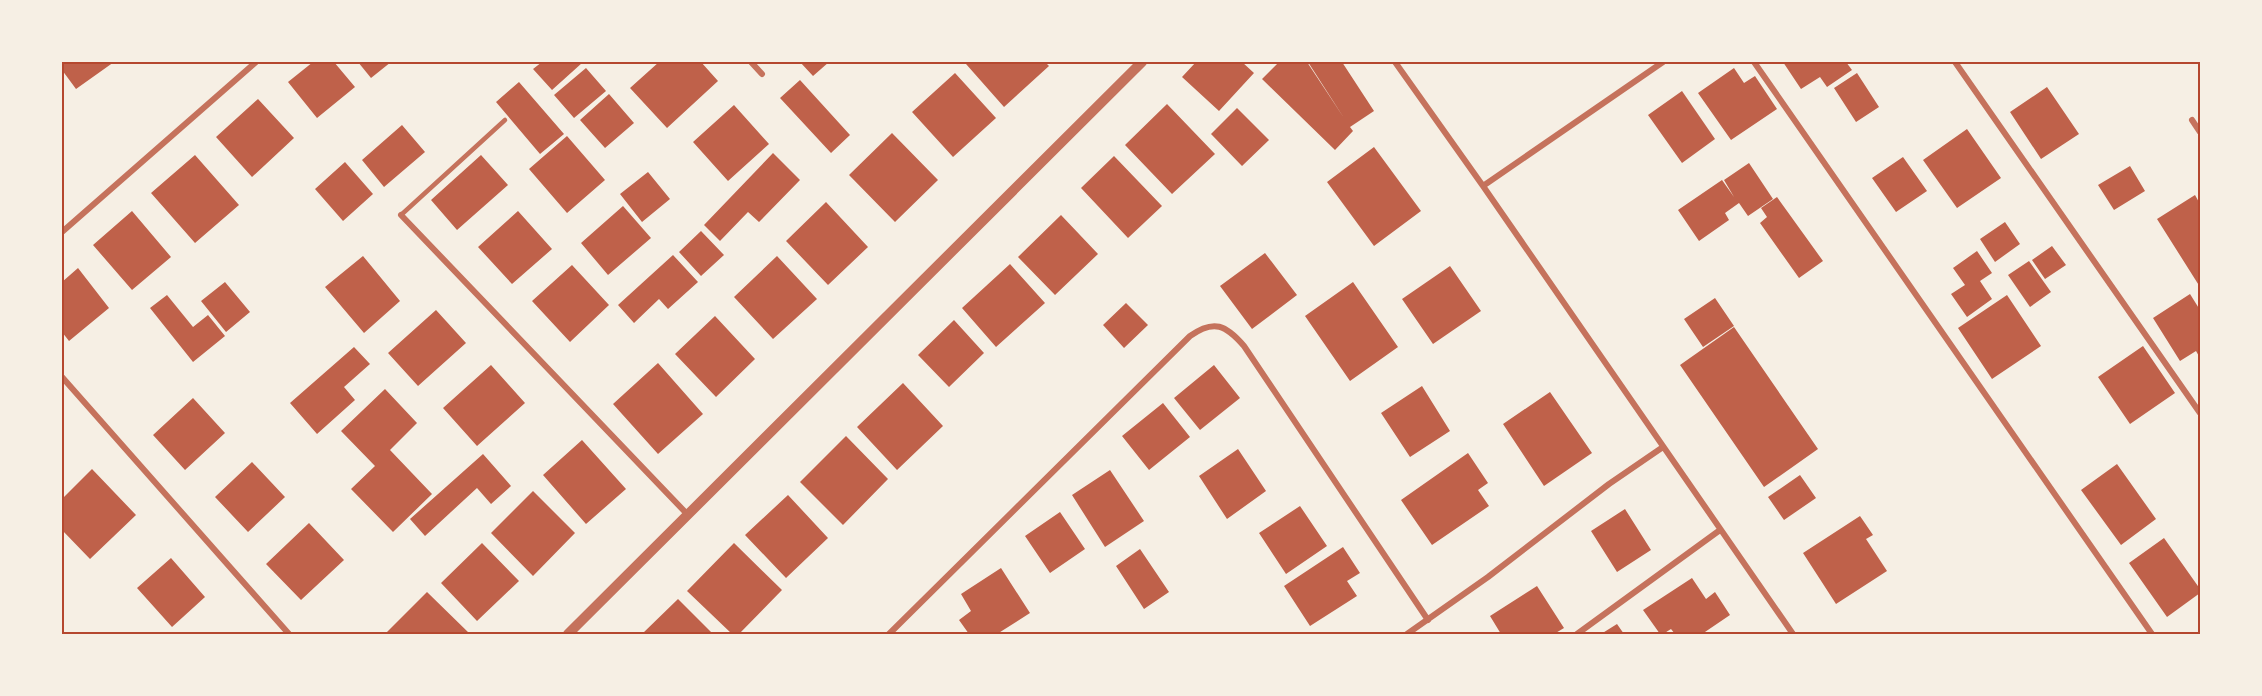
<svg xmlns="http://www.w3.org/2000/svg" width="2262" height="696" viewBox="0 0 2262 696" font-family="'DM Sans',sans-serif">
<rect width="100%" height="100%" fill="#f6efe4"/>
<path fill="#bf614a" d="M62,62H114L76,89L62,70Z
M313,62H334L355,87L317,118L288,82Z
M358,62H391L371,78Z
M542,62H581L582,63L552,90L533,69Z
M659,62H701L718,81L667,128L630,88Z
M800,62H829L813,76Z
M969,62H1045L1049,66L1004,107L966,64Z
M1196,62H1242L1254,73L1219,111L1182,77Z
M1279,62H1307L1344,118L1308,62H1342L1374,111L1350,127L1353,131L1335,150L1262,79Z
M1783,62H1846L1852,70L1827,87L1820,77L1801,89Z
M586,68L606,91L574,118L554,95Z
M1734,68L1744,83L1755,76L1777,109L1731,140L1698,93Z
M955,73L996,118L953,157L912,112Z
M1857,73L1879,107L1856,122L1834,88Z
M800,80L850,135L831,153L780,98Z
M519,82L564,134L540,154L496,102Z
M2047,87L2079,134L2041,159L2010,112Z
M1682,91L1715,139L1682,163L1648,115Z
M609,94L634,123L605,148L580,120Z
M258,99L294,138L252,177L216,137Z
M1167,104L1215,154L1172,194L1125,145Z
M734,105L769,144L728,181L693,142Z
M1237,108L1269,140L1242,166L1211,134Z
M402,125L425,152L384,187L362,160Z
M1967,129L2001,178L1957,208L1923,160Z
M892,133L938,180L895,222L849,175Z
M567,136L605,180L567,213L529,169Z
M1374,147L1421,211L1374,246L1327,182Z
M773,153L800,180L759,222L748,212L720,241L704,225Z
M195,155L239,205L195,243L151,193Z
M481,155L508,185L457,230L431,200Z
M1114,156L1162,206L1128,238L1081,188Z
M1903,157L1927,191L1896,212L1872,178Z
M345,162L373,194L343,221L315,189Z
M1749,163L1773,199L1748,216L1739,203L1725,213L1729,220L1699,241L1678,210L1722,180L1734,197L1724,180Z
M2130,166L2145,191L2114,210L2098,185Z
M648,172L670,199L642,222L620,194Z
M2195,195L2200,204V287L2157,219Z
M1777,197L1823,261L1799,278L1760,223L1767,217L1761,208Z
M826,202L868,247L828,285L786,241Z
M623,206L651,238L608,275L581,243Z
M132,211L171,257L132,290L93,245Z
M518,211L552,249L512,284L478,247Z
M1061,215L1098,254L1055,295L1018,257Z
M2005,222L2020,244L1995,262L1980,239Z
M701,231L724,255L701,276L679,252Z
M2052,246L2066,265L2045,279L2032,260Z
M1977,251L1992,273L1980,281L1992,299L1967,317L1951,294L1965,285L1953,268Z
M1265,253L1297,295L1252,329L1220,286Z
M673,255L698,282L668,309L659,299L634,323L618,305Z
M363,256L400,301L364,333L325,287Z
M777,256L817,299L773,339L734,297Z
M2029,261L2051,292L2030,307L2008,275Z
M1010,264L1045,303L996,347L962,308Z
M572,265L609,305L570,342L532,301Z
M1450,266L1481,311L1433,344L1402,299Z
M78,268L109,308L69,341L62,332V282Z
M225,282L250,312L226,332L201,301Z
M1353,282L1398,347L1350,381L1305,316Z
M2190,294L2200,310V358L2196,351L2180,361L2153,318Z
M167,295L193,327L208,315L225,336L193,362L150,308Z
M2007,295L2041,346L1992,379L1958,328Z
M1715,298L1734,326L1703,347L1684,319Z
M1126,303L1148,325L1124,348L1103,325Z
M436,310L466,343L418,386L388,353Z
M715,316L755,359L716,397L675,354Z
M954,320L984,353L949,387L918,355Z
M1734,327L1818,449L1764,487L1680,365Z
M2143,346L2175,393L2130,424L2098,377Z
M354,347L370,364L344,387L355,400L317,434L290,403Z
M658,363L703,414L658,454L613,404Z
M491,365L525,403L477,446L443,408Z
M1214,365L1240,398L1200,430L1174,398Z
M903,383L943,426L897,470L857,427Z
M1422,386L1450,431L1410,457L1381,413Z
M385,389L417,423L390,450L432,494L393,532L351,489L375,466L341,431Z
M1550,392L1592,453L1544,486L1503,424Z
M193,398L225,433L185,470L153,435Z
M1163,403L1190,437L1149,470L1122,436Z
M846,436L888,479L843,525L800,482Z
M582,440L626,489L586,524L543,475Z
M1238,449L1266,491L1227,519L1199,476Z
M1468,453L1488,483L1478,490L1489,506L1432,545L1401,500Z
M483,454L511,486L491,504L477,488L425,536L410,519Z
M252,462L285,497L248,532L215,497Z
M2117,464L2156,519L2121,545L2081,490Z
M92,469L136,515L90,559L62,530V499Z
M1110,470L1144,521L1105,547L1072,495Z
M1800,475L1816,498L1784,520L1768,497Z
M533,491L575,533L533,576L491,533Z
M788,495L828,538L786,578L745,535Z
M1300,506L1327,546L1286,574L1259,533Z
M1625,509L1651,550L1617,572L1591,531Z
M1060,512L1085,549L1050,573L1025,536Z
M1860,516L1873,535L1866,539L1887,571L1836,604L1803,553Z
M309,523L344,560L301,600L266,564Z
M2164,538L2200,589V593L2167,617L2129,563Z
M482,543L519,581L477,621L441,583Z
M734,543L782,590L739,634H732L687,591Z
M1343,547L1360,573L1347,581L1357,596L1310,626L1284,586Z
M1140,549L1169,592L1144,609L1116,566Z
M171,558L205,597L172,627L137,588Z
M1001,568L1030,613L997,634H969L959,620L971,611L961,594Z
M1692,578L1706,599L1715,592L1730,615L1702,634H1675L1671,629L1663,634H1660L1643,610Z
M1537,586L1564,628L1554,634H1501L1490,616Z
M427,592L470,634H385Z
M678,599L713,634H642Z
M1617,624L1624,634H1601Z"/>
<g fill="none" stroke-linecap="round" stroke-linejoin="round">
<path stroke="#c5725c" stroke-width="4.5" d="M401,215L505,120"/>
<path stroke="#c5725c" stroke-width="6" d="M751,62L762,74
M1395,62L1483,186L1793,634
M1754,62L2152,634
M1955,62L2200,413
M2192,120L2200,132
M1483,186L1663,62
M401,215L688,515
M62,232L256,62
M62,377L289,634
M889,634L1190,336C1214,319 1226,325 1244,346L1428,620
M1407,634L1488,577L1609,484L1663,447
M1577,634L1720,530"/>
<path stroke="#c5725c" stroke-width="10" d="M568,634L1142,62"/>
</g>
<rect width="2262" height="696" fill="none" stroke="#f6efe4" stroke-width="126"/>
<rect x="63" y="63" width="2136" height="570" fill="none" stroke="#b5482f" stroke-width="2"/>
</svg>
